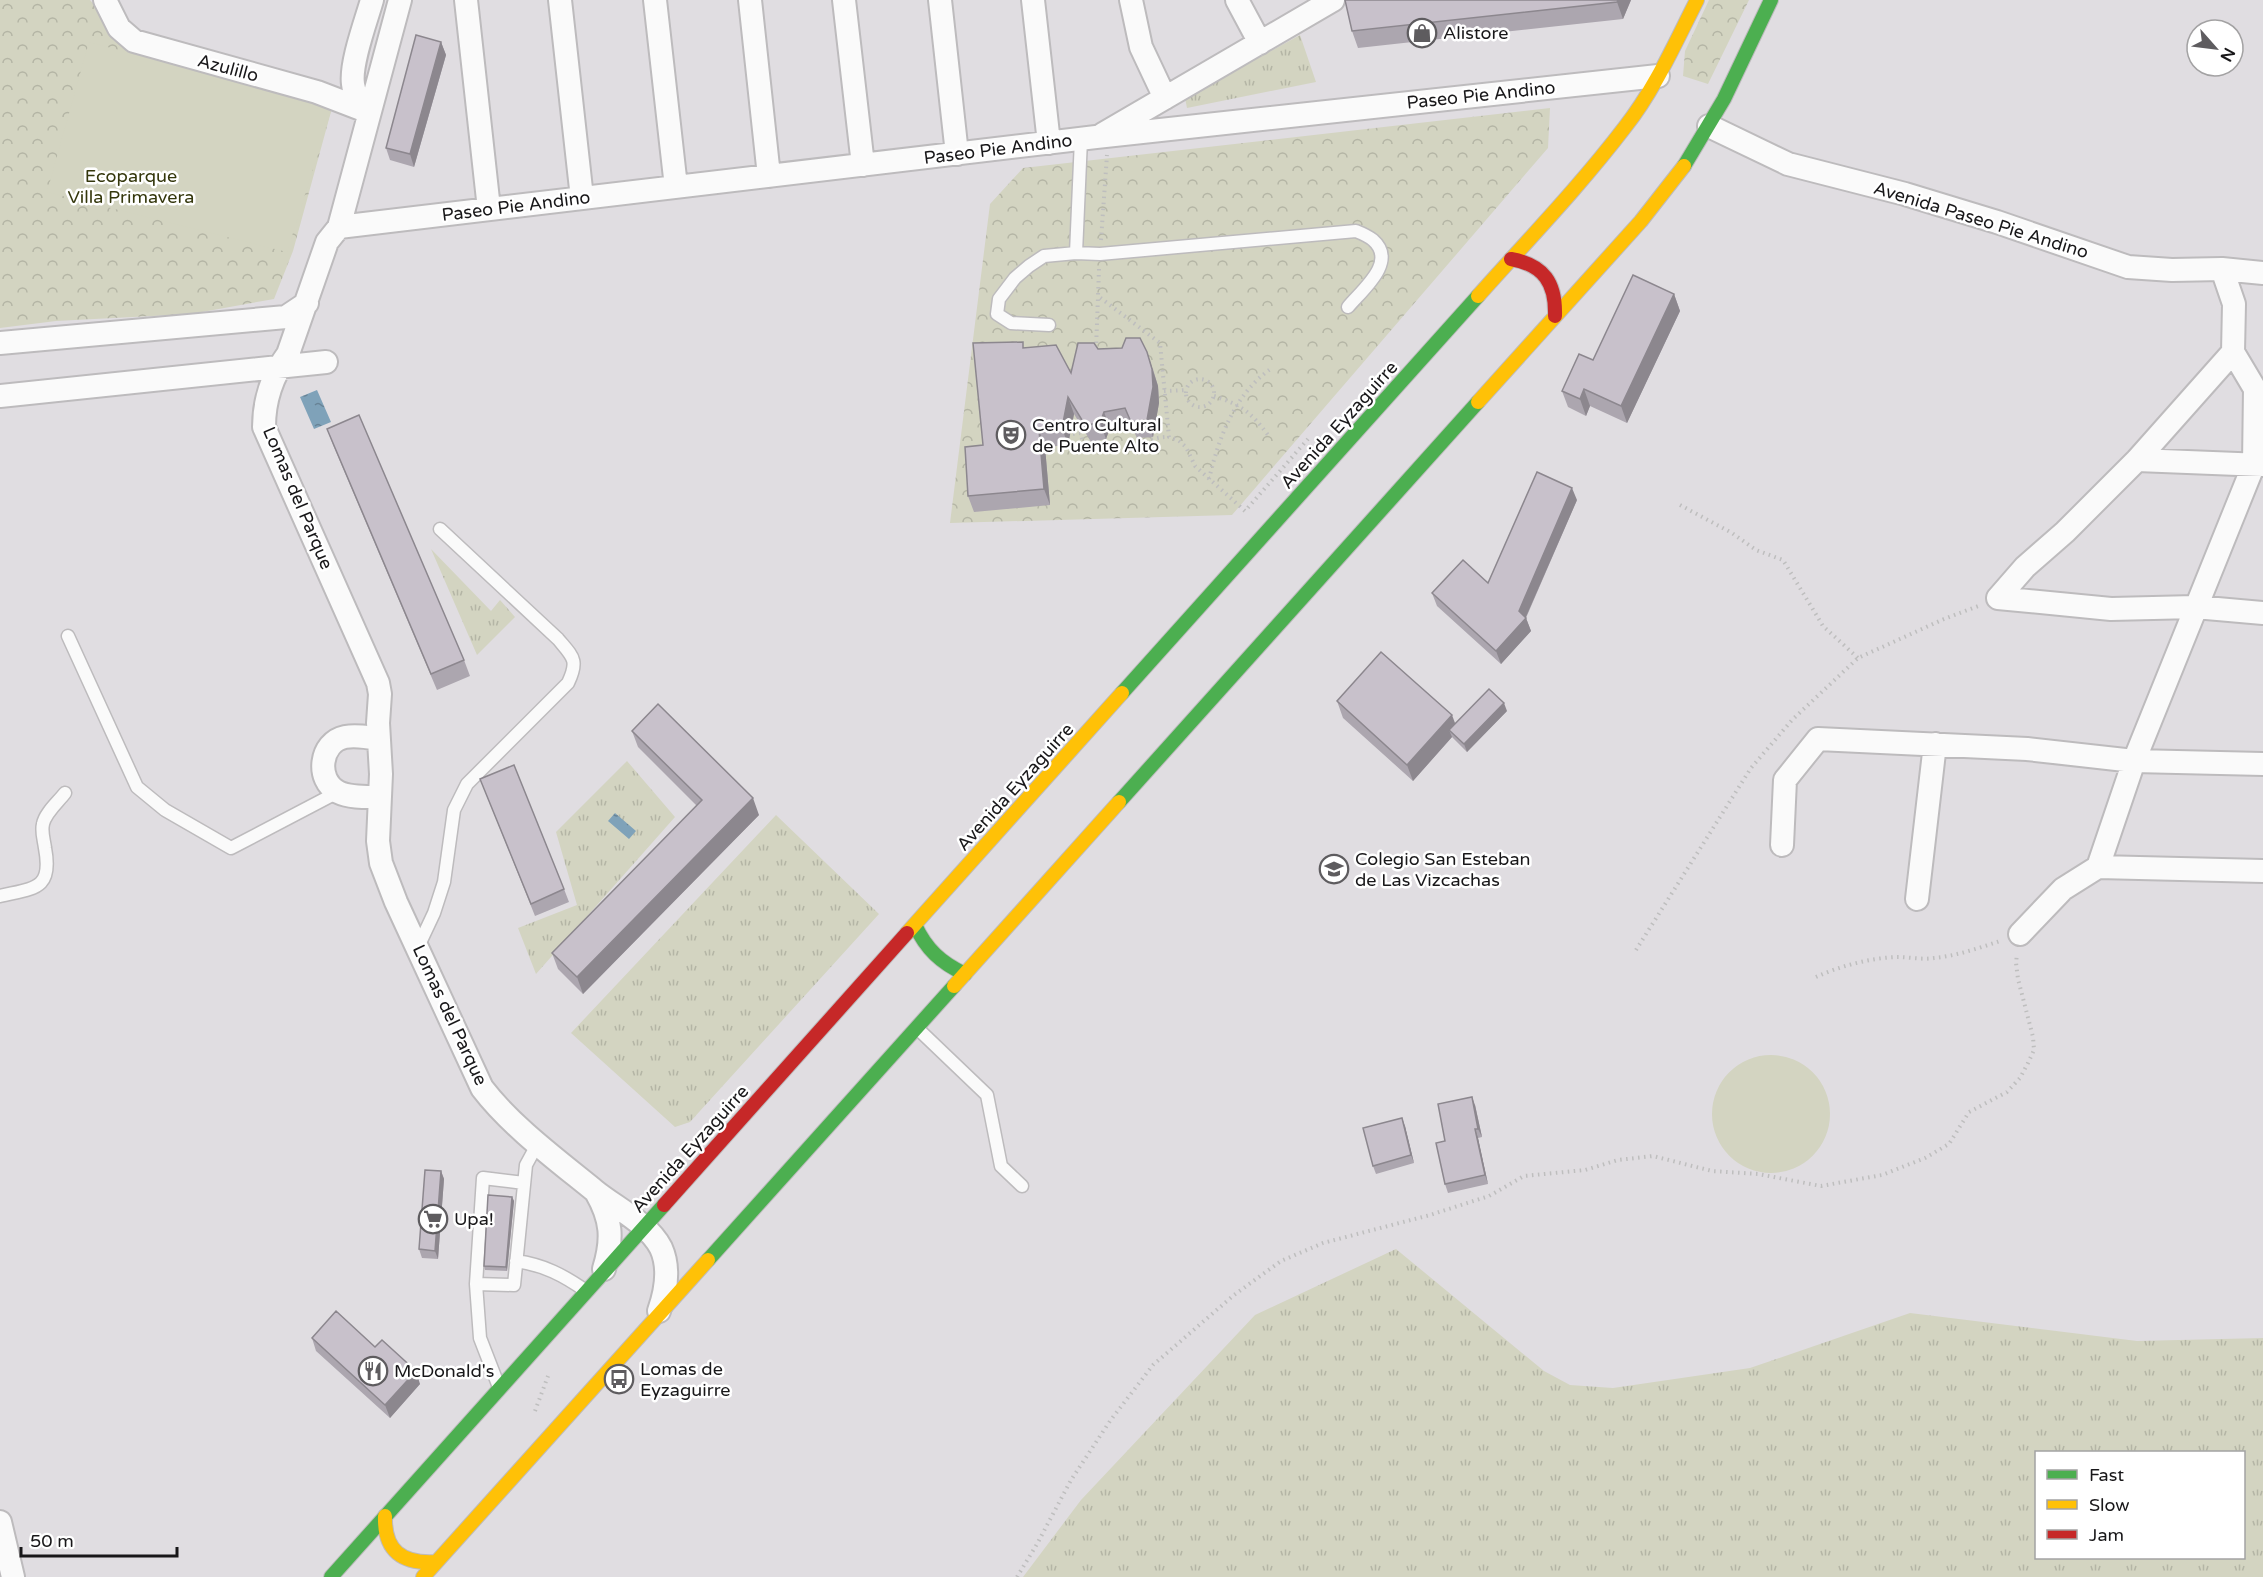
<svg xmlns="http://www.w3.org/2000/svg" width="2263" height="1577" viewBox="0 0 2263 1577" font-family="'Varela Round',sans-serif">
<defs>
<pattern id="grass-tufts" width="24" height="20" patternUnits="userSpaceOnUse" patternTransform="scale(1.5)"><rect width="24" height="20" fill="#d3d4c1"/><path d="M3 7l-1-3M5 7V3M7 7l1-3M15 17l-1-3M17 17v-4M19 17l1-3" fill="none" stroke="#b4b5a5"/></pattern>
<pattern id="park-crowns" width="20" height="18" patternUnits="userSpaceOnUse" patternTransform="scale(1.5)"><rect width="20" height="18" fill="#d3d4c1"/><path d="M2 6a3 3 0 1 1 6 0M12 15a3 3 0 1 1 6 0" fill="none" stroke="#b4b5a5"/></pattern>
<pattern id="water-ripples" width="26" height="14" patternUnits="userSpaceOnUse" patternTransform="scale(1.5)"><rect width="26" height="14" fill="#7fa2b9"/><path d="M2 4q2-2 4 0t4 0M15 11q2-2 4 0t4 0" fill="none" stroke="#678396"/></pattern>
</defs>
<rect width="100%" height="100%" fill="#e0dde1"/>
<path fill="url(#grass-tufts)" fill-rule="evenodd" d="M1300,35L1316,82L1187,108L1185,98Z
M431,549L491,611L500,600L515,617L477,655Z
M627,761L675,817L536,974L518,928L577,905L556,832Z
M776,815L879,914L690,1122L675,1127L571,1033Z
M1396,1249L1544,1371L1570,1385L1613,1388L1750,1368L1910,1313L2137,1341L2263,1338V1577H1023L1081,1500L1255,1315ZM2036,1452H2244V1558H2036Z"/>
<path fill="url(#park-crowns)" d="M0,0H90L134,51L332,108L293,251L274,299L191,314L56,321L0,328Z
M1709,0H1749L1708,84L1683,76L1685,51Z
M1550,108L1548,148L1232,515L950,523L990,204L1023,168Z"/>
<path fill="#d3d4c1" d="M89,42L332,108L287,252L47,192Z
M1712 1114a59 59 0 1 1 118 0a59 59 0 1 1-118 0Z"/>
<path fill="url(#water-ripples)" d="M317,390L331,422L314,429L300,397Z
M615,813L636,831L629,839L608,821Z"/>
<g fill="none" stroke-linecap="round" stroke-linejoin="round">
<g stroke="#bdbbbd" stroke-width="15">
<path id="lane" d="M1081,139L1076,253L1100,254L1356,231C1361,233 1368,236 1373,240C1398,262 1362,290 1348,307
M1049,325L1011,323L997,314L999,299L1015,278L1029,266L1044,256L1076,253
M68,636L137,787L165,810L231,848L338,792
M0,896C34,888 53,890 45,848C44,840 41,832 43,824C45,813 58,802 65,793
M418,947L434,913L444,882L454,810L467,784L568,683C579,660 573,657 558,639L440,529
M918,1029L987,1095L1001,1166L1022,1186
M516,1261C544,1265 563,1275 586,1291
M476,1284L514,1285L526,1165L538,1143
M499,1387L480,1338L476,1284L483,1178L524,1183"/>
</g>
<g stroke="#bdbbbd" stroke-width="26">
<path id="street" d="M105,0L119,28L134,41L317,92L369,112
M400,0L339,227L327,242L288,354C272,376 264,400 264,427L378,683L380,694L378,723L381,774L378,841L381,863L396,902L482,1088C511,1126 557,1160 595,1191C616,1208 648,1223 661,1248C670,1268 666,1291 659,1311
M466,0L489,209
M560,0L582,198
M655,0L676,187
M750,0L769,176
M844,0L863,165
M940,0L957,154
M1033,0L1049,143
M1131,0L1141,47L1165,98
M1237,0L1260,43
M369,112C361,104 354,95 353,84C350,64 366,21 372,0
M1709,126L1788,164L1905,194L1997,222L2128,267L2172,270L2222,269L2263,273
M1103,134L1333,0
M339,227L1096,137L1658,76
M0,343L286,317L307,303
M0,396L326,362
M2137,460L2263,465
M1998,598L2025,567L2065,532L2137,460L2233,352
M1998,598L2111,609L2195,607L2263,613
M378,739C367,737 356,735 345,737C320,742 315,780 338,792C350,798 367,797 380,797
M1782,845L1785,780L1818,739L2027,749L2134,761L2263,764
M2098,867L2134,761L2254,464L2255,389L2233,352L2234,304L2222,269
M1917,899L1935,744
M2020,934L2063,889L2098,867L2263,871
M596,1192C612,1220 613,1239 604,1269
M0,1522L13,1577"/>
</g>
<g stroke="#bdbbbd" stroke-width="16">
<path id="fast" d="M1684,166L1724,99L1771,0
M1122,693L1478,296
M1119,802L1478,402
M915,925C926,949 941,963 965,974
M708,1260L954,986
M331,1577L664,1205"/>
</g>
<g stroke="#bdbbbd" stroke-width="16">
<path id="slow" d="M1478,296C1527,241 1580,186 1625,127C1655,89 1675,43 1697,0
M1478,402L1641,221L1684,166
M907,933L1122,693
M954,986L1119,802
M385,1516C384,1551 402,1564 436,1562
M423,1577L708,1260"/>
</g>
<g stroke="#bdbbbd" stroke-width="16">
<path id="jam" d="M1511,259C1544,265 1556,283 1555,316
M664,1205L907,933"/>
</g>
<path stroke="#bebebe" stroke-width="4" stroke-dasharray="1.5 4.5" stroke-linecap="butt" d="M1101,240L1107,155
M1099,269L1098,296L1160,343L1169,437L1178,440L1186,447L1195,466L1245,511L1308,439
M1096,349L1098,297
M1186 393a14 14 0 1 1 28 0a14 14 0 1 1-28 0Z
M1164,391L1187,390
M1214,396C1241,405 1250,411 1268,435
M1073,434L1080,433L1084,445C1103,452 1122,454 1141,445C1151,440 1156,437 1168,437
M1209,479C1219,437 1235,393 1272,368
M1680,505L1732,533L1756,550L1783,560L1823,626L1858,658
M1636,950L1751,768L1792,720L1858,658L1944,619L1981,605
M1816,977C1840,966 1870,958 1897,957C1909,957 1922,960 1934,958C1956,956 1979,948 2000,941
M535,1411L548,1376
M1017,1577L1037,1544L1071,1480L1110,1421L1153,1365L1234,1295L1281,1261L1323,1243L1430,1215L1489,1196L1524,1176L1585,1170L1618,1160L1653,1156L1712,1171L1758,1174L1821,1186L1882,1175L1925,1158L1949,1144L1969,1112L2007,1092L2020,1078L2028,1063L2034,1050L2033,1037L2018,979L2016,963L2017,954"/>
<use href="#lane" stroke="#fafafa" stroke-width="12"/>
<use href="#street" stroke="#fafafa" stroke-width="22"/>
<use href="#fast" stroke="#4caf50" stroke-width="14"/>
<use href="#slow" stroke="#ffc107" stroke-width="14"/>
<use href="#jam" stroke="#c62828" stroke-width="14"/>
</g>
<path fill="#aca6af" d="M1631,0L1623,19L1358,48L1352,31Z
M441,42L446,55L414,167L390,160L386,148Z
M1674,294L1680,311L1627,423L1590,406L1586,416L1568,407L1562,391Z
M1025,348L1071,373L1098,349L1153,369L1158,386L1159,403L1153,437L1137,438L1131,425L1110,428L1106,439L1091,442L1074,414L1068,445L1045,447L1050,505L974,512L968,496Z
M327,429L464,660L470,676L437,690L333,445Z
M1577,500L1526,618L1531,631L1501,664L1437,606L1432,593L1488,583Z
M1337,701L1455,724L1507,711L1467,752L1452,737L1413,781L1343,718Z
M632,731L759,815L583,994L558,969L552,953L697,806L638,747Z
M480,779L564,889L569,902L535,916Z
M1475,1105L1482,1137L1478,1138L1488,1184L1448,1193L1445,1184V1141Z
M1405,1126L1414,1163L1376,1174L1373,1166Z
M441,1171L444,1179L438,1259L422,1258L419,1249Z
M512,1197L514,1201L507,1271L485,1270L484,1266Z
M312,1338L375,1347L420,1384L390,1418L316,1351Z"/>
<path fill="#8c878e" d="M1618,0H1631L1623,19L1617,2Z
M441,42L446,55L414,167L410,154Z
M1674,294L1680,311L1627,423L1621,406Z
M1147,352L1158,386L1159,403L1153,437L1147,420Z
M1584,389L1590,406L1586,416L1580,399Z
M1068,397L1074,414L1068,445L1062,428Z
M1104,412L1110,428L1106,439L1100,423Z
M1039,430L1045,447L1050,505L1044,489Z
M1572,488L1577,500L1525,619L1526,618L1531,631L1501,664L1496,651Z
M1504,703L1507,711L1467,752L1464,744Z
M1452,715L1458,731L1449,730L1452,737L1413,781L1407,765Z
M753,798L759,815L583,994L577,977Z
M1472,1097L1475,1105L1482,1137L1478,1129Z
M1402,1118L1405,1126L1414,1163L1411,1155Z
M1475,1129L1478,1138L1488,1184L1485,1175Z
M441,1171L444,1179L438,1259L435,1251Z
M512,1197L514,1201L507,1271L506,1267Z
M416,1371L420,1384L390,1418L385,1405Z"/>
<path fill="#c8c1cb" stroke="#8c878e" stroke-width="1.5" d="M1345,0H1618L1617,2L1352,31Z
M416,35L441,42L410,154L386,148Z
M1633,275L1674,294L1621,406L1584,389L1580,399L1562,391L1579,354L1593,360Z
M1126,338H1140L1147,352L1152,369L1153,387L1147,420L1131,422L1125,408L1104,412L1100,423L1085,425L1068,397L1062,428L1039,430L1044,489L968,496L965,447L983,445L973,343L1023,342V348L1056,345L1071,373L1078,343H1094L1098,349L1122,348Z
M359,415L464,660L431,674L327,429Z
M1537,472L1572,488L1519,611L1526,618L1496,651L1432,593L1463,560L1488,583Z
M1381,652L1452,715L1407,765L1337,701Z
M1489,689L1504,703L1464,744L1449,730Z
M658,704L753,798L577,977L552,953L702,800L632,731Z
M514,765L564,889L531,904L480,779Z
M1472,1097L1478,1129H1475L1485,1175L1445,1184L1436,1143L1445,1141L1438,1104Z
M1402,1118L1411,1155L1373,1166L1363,1128Z
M425,1170L441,1171L435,1251L419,1249Z
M488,1195L512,1197L506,1267L484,1266Z
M336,1311L375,1347L382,1340L416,1371L385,1405L312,1338Z"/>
<defs>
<g id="shop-ring" transform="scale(1.5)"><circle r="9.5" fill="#fff" stroke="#5e5c5f" stroke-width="1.5"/><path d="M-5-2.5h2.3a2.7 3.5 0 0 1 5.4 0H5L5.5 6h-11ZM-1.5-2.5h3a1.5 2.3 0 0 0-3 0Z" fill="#5e5c5f"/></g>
<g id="theatre-ring" transform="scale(1.5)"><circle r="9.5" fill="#fff" stroke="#5e5c5f" stroke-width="1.5"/><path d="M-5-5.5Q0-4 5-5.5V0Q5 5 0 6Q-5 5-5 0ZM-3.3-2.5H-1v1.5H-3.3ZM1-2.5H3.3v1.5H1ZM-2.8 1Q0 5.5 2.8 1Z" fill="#5e5c5f"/></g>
<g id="school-ring" transform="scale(1.5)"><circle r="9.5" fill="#fff" stroke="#5e5c5f" stroke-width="1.5"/><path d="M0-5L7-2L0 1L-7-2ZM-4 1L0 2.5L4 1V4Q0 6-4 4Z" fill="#5e5c5f"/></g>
<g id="supermarket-ring" transform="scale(1.5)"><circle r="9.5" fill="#fff" stroke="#5e5c5f" stroke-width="1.5"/><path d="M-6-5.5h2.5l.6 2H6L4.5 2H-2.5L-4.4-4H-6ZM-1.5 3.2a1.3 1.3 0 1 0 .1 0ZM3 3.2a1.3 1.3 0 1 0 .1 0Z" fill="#5e5c5f"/></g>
<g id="restaurant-ring" transform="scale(1.5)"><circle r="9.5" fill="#fff" stroke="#5e5c5f" stroke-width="1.5"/><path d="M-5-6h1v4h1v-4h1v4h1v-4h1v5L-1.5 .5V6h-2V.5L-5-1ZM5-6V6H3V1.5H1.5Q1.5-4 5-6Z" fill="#5e5c5f"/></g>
<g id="bus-ring" transform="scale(1.5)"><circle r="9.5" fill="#fff" stroke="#5e5c5f" stroke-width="1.5"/><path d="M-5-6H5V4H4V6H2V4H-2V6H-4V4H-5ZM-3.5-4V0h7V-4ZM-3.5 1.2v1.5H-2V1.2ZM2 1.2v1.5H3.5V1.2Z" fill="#5e5c5f"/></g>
</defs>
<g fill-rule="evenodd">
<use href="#shop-ring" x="1422" y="33"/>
<use href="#theatre-ring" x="1011" y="435"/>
<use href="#school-ring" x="1334" y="869"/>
<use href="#supermarket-ring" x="433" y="1219"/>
<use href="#restaurant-ring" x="373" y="1371"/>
<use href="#bus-ring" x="619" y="1379"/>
</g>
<g text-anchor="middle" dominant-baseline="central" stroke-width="5" stroke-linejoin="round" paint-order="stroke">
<g font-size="18" fill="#181719" stroke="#fff" text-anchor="start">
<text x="1443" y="33">Alistore</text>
<text x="1032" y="425">Centro Cultural<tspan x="1032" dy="21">de Puente Alto</tspan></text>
<text x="1355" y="859">Colegio San Esteban<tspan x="1355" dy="21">de Las Vizcachas</tspan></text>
<text x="454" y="1219">Upa!</text>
<text x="640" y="1369">Lomas de<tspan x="640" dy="21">Eyzaguirre</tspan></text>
<text x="394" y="1371">McDonald's</text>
</g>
<g font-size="18" fill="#181719" stroke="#fff">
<text transform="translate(228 68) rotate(15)">Azulillo</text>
<text transform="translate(1481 95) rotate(-6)">Paseo Pie Andino</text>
<text transform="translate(998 149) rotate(-7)">Paseo Pie Andino</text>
<text transform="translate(516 206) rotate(-7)">Paseo Pie Andino</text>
<text transform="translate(1981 220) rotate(17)">Avenida Paseo Pie Andino</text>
<text transform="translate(1339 425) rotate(-48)">Avenida Eyzaguirre</text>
<text transform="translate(298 498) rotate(67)">Lomas del Parque</text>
<text transform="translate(1015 787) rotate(-48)">Avenida Eyzaguirre</text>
<text transform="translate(450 1015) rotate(65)">Lomas del Parque</text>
<text transform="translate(690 1149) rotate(-48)">Avenida Eyzaguirre</text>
</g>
<g font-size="18" fill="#34370c" stroke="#fff">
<text x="131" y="176">Ecoparque<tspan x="131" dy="21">Villa Primavera</tspan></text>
</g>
</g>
<rect x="2035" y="1451" width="210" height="108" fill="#ffffff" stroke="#a3a2a3" stroke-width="1.5"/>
<rect x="2047" y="1470" width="30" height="9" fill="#4caf50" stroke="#a3a2a3" stroke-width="1.5"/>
<text x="2089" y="1481" font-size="18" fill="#181719">Fast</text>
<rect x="2047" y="1500" width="30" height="9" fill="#ffc107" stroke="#a3a2a3" stroke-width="1.5"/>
<text x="2089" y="1511" font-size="18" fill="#181719">Slow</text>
<rect x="2047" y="1530" width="30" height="9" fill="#c62828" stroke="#a3a2a3" stroke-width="1.5"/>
<text x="2089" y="1541" font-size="18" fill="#181719">Jam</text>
<g transform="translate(2215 48) rotate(118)"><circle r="28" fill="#ffffff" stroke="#a3a2a3" stroke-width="1.5"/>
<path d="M0-4.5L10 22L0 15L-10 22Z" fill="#5e5c5f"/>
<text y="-9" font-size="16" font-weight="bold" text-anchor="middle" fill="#181719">N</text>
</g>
<path d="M21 1547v9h156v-9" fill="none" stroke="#181719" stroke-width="3"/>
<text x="30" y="1547" font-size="18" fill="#181719" stroke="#ffffff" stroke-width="4.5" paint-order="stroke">50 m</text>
</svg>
